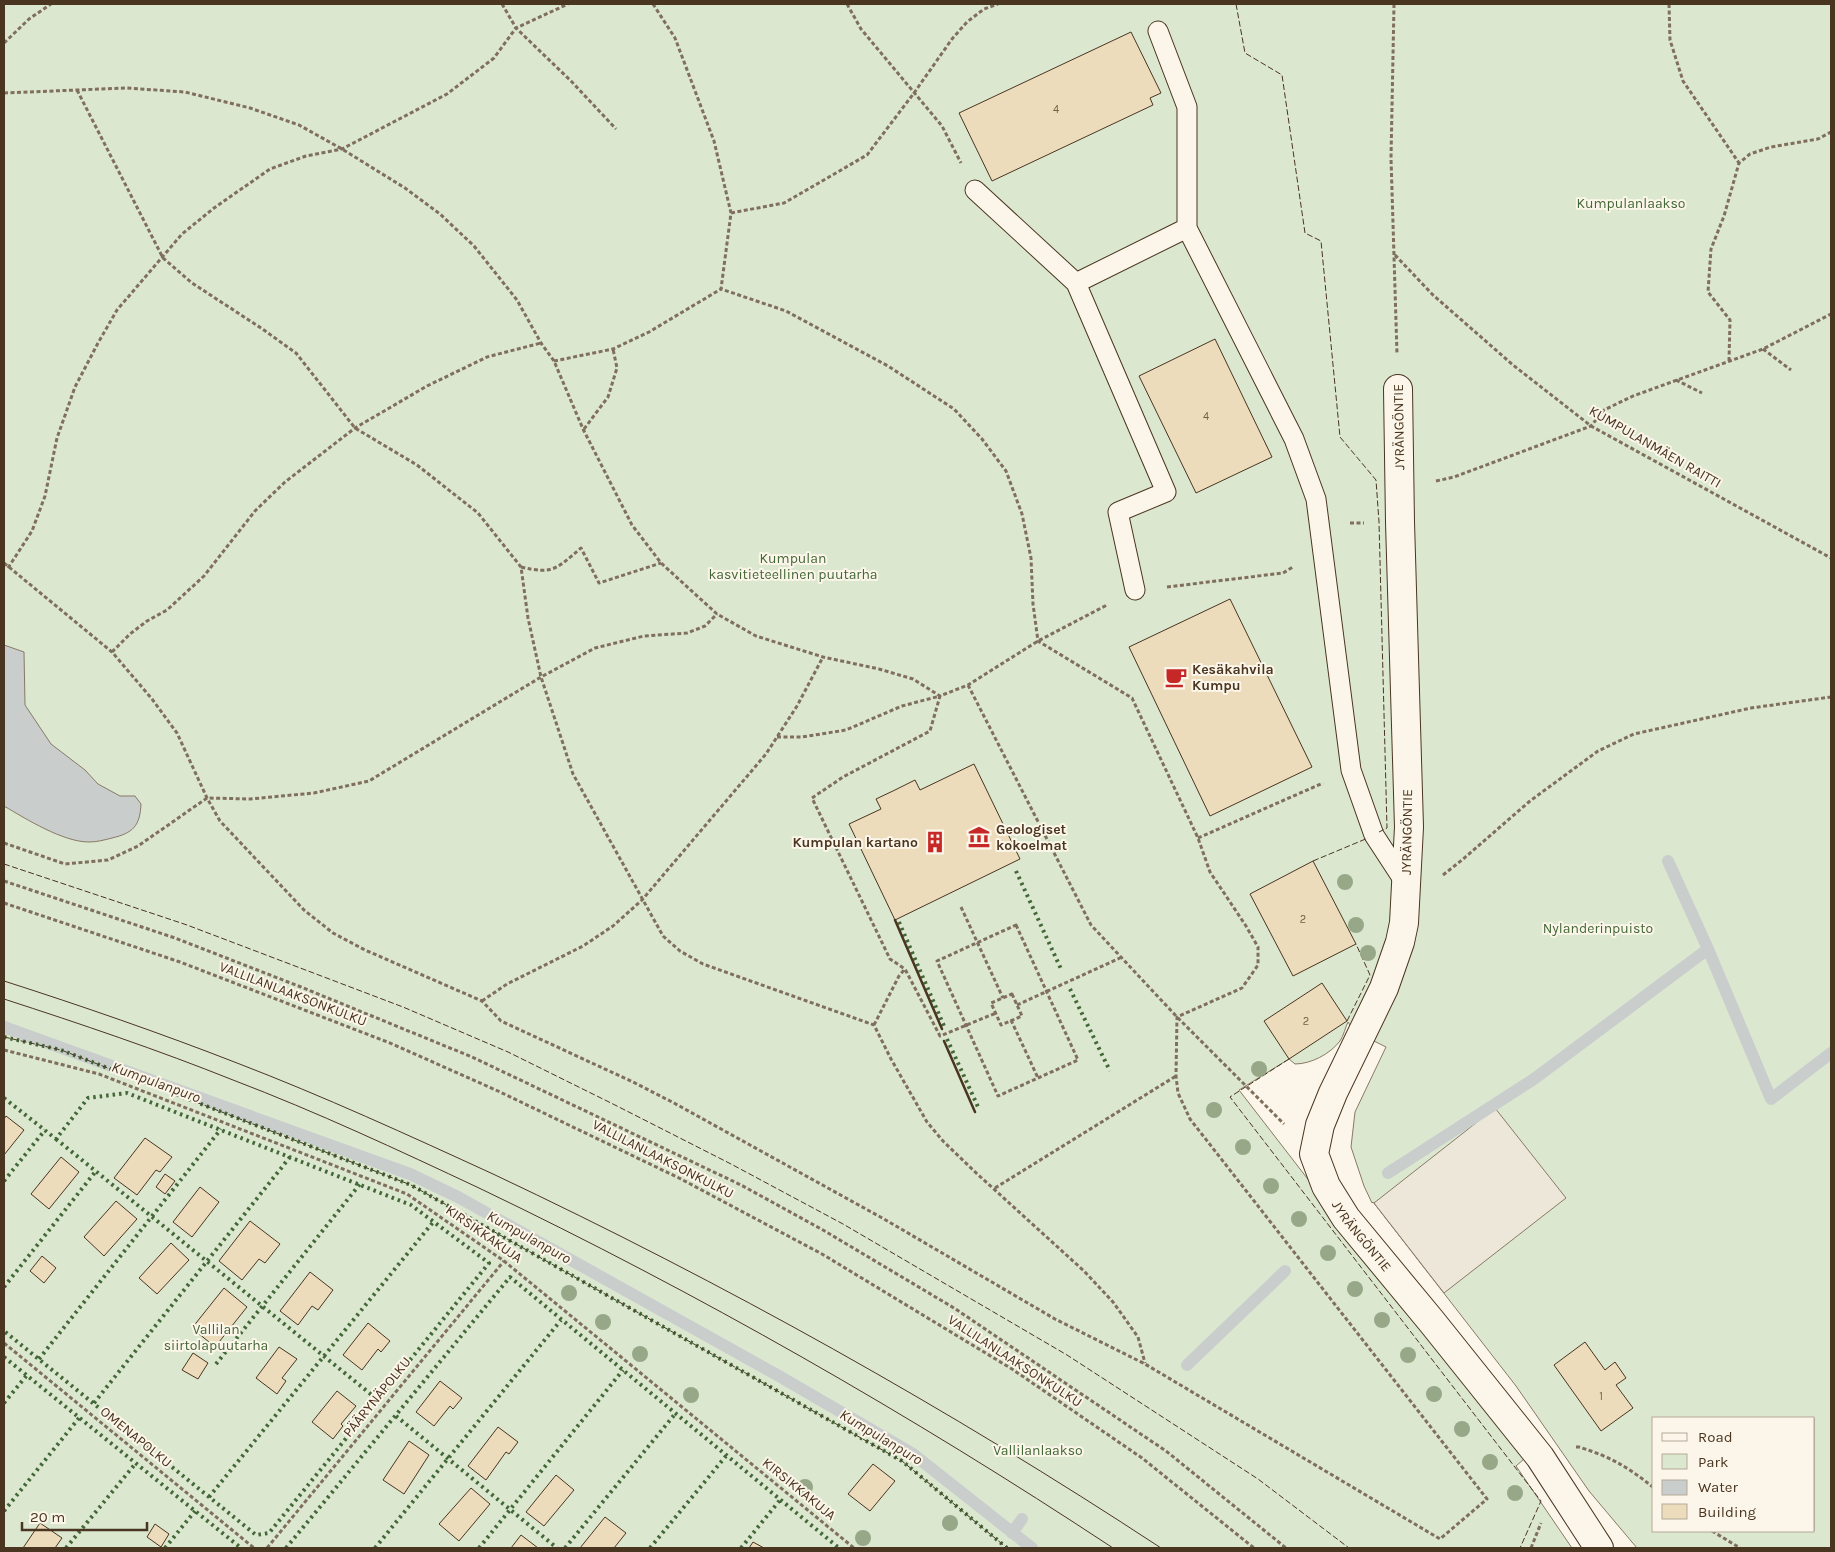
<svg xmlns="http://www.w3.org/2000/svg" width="1835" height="1552" viewBox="0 0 1835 1552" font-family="Karla,sans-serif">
<rect width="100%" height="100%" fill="#fbf6e9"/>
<path fill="#dce7d0" stroke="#887966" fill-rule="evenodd" d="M4,4H1831V1548H1637L1589,1491L1516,1386L1373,1202L1372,1203L1364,1186L1351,1147L1355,1112L1386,1047L1354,1031L1348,1022C1345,1028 1344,1035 1340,1041C1330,1054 1311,1064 1295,1064L1289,1059L1239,1090L1524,1459L1516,1466L1572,1548H4ZM1654,1418H1814V1531H1654Z"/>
<path fill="#ede7d9" stroke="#887966" d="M1495,1108L1566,1198L1444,1293L1374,1203Z"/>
<path fill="#c9cecd" stroke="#887966" d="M4,645L24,652L25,705L51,744L85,770L98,784L120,796H135L141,804C140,826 133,833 112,838C104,840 97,842 89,842C63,842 26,819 4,806Z"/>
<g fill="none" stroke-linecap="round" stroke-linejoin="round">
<path stroke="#c9cecd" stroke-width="12" d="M1668,861L1708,949
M4,1027L410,1174L458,1197L779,1376L913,1454L1032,1548
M1388,1173L1534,1079L1708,949L1771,1099L1831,1053
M1187,1365L1285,1271
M1012,1533L1022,1519"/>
</g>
<path fill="#ecdcbc" stroke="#4a3520" d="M1131,32L1161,93L1150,98L1153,105L992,181L959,113Z
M1215,339L1272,457L1196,493L1139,376Z
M1230,599L1312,767L1210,816L1129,647Z
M974,764L1020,859L895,920L849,824L881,809L876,799L895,790L915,780L920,790Z
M1313,861L1356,944L1293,976L1250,894Z
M1322,983L1347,1021L1289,1059L1264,1021Z
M6,1116L24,1130L4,1155V1119Z
M145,1138L172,1157L160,1172L156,1170L137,1195L114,1178Z
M61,1157L79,1172L49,1209L31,1194Z
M165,1174L175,1181L165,1194L156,1187Z
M200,1187L219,1202L192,1237L173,1222Z
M116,1201L137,1219L104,1256L84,1237Z
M250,1221L280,1244L265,1263L259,1259L242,1280L219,1261Z
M171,1243L189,1260L157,1294L139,1278Z
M42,1256L56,1268L44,1283L30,1271Z
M310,1272L333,1290L318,1310L312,1306L298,1325L280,1311Z
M224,1288L247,1307L215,1347L192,1328Z
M368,1323L390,1341L381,1352L378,1349L362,1370L343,1355Z
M1585,1342L1605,1370L1615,1362L1626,1378L1616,1385L1633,1408L1601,1431L1554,1365Z
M279,1347L297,1359L282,1378L286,1381L277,1394L256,1378Z
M193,1353L208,1363L198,1379L182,1370Z
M440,1381L462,1398L453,1409L450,1406L434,1426L416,1412Z
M337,1391L356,1406L341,1424L343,1426L333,1439L312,1422Z
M498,1427L518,1442L509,1454L506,1452L486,1480L468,1466Z
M409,1441L429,1455L404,1494L383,1480Z
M873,1464L895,1481L870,1511L848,1494Z
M556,1475L574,1490L544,1526L526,1512Z
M471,1488L490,1504L459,1541L439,1524Z
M605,1517L626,1533L614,1548H580Z
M40,1523L62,1538L55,1548H23Z
M155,1524L169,1534L161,1547L147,1537Z
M521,1535L538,1548H511Z
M753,1542L764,1548H749Z"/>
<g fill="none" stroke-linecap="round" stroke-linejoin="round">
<g stroke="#4a3520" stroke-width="21">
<path id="lane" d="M1158,31L1187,107V228L1294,439L1316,499L1351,770L1374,835L1406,884
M975,190L1076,283L1166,492L1118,512L1135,590
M1076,283L1187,228"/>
</g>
<g stroke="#4a3520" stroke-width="30">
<g id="street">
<path id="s1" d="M1398,389L1400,522L1409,827L1404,923L1400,942L1384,988L1333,1093L1320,1125L1314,1154L1326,1186L1346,1218L1432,1322L1540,1457L1599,1548"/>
</g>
</g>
<path stroke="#7f6f5c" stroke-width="3" stroke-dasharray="4 2.5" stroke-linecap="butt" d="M502,4L516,28L571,81L616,129
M847,4L861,29L942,126L961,163
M1394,4L1391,158L1397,354
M1669,4L1670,40L1683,81L1739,163
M4,43L29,19L51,4
M77,90L163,258L192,283L261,328L296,353L355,428L417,465L478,513L521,567L528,618L541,677L573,774L663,936L680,951L703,964L874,1025L891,1059L927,1122L943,1141L974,1171L1084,1271L1113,1302L1138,1337L1145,1363
M4,93L126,88L185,92L250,108L299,125L342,149L405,188L440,214L474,246L517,300L541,343L554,361L583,429L632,525L661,563L717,614L756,636L823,657L879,669L913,679L940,696L968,685L1038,641L1107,605
M731,213L784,203L867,155L914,93L952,39L967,22L984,9L998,4
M1395,255L1433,295L1513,365L1591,426L1831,558
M1763,349L1791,370
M554,361L613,349L649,332L721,289
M1729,361L1730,320L1708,292L1711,249L1724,216L1739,163L1750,154L1771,147L1818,139L1831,132
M1676,380L1702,393
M584,429L608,397L617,368L613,349
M1436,481L1454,477L1591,426L1604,410L1633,396L1763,349L1831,314
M1350,523H1364
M4,563L112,652L152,699L177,733L207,798L220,821L304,910L333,933L365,950L482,1001L501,1021L633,1082L674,1103L884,1219L1055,1319L1145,1364L1440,1539L1487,1499L1190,1119L1178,1093L1176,1076L1177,1017L1242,988L1258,965V947L1246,926L1210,872L1198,838L1132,698L1038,641L1033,604L1031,558L1022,514L1006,471L982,439L954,409L888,366L786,311L721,289L731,213L714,141L675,38L653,4
M521,567C554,575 557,568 581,548L599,583L661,563
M8,568L32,531L45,496L57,438L75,387L98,343L117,310L182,234L214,208L270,169L306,156L342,149L447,94L494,58L516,28L568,4
M1167,587L1283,573L1293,567
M112,652L130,634L147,621L167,610L204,576L255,511L285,482L355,428L427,386L487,357L541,343
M968,685L1091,925L1177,1017L1284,1124
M777,737H802L846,730L902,706L940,696L930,731L843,777L812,798L890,959L905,969
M1198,838L1323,783
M4,843L65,864L108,860L138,846L207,798L250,799L314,793L369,781L541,677L595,648L644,636L687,633L705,626L717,614
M1443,875L1462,860L1530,801L1598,751L1634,734L1751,708L1831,697
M4,881L175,938L301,987L472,1057L741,1185L823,1230L954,1308L1166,1451L1286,1548
M4,903L180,962L390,1043L498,1091L679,1178L822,1254L1012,1369L1142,1458L1254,1548
M961,907L1003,998
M1016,925L1078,1060L998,1096L937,961Z
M1012,994L1022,1016L1001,1025L991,1003Z
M482,1001L507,984L583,946L613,926L642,900L766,754L797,706L823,657
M1017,1005L1120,958
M1011,1020L1038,1078
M874,1025L899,976L905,969L940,1036L996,1013
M4,1050L99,1074L407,1194L504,1261L854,1548
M995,1188L1176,1076
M4,1343L254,1548
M1576,1447H1579C1611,1457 1628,1467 1654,1488
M1712,1531L1740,1548
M267,1548L504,1261
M1531,1548L1541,1523"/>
<use href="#lane" stroke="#fbf6e9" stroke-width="19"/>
<use href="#street" stroke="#fbf6e9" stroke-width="28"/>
<path stroke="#4a3520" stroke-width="1" d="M4,981C82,1006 160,1033 237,1063C323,1096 408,1135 493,1174C724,1283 948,1408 1161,1548
M4,999C81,1024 158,1050 233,1080C317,1112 398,1150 479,1188C698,1293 910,1414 1113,1548"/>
<path stroke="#436837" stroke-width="4" stroke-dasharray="2.5 4" stroke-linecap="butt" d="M1016,871L1061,969
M899,922L944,1026
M1070,989L1110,1071
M4,1037L61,1050L411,1185L902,1461L1007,1548
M947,1039L979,1109
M4,1098L56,1139L88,1098L127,1093L411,1205L489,1263L269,1533L256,1535L4,1331
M56,1139L378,1400
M4,1181L45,1130
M4,1287L96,1171
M4,1357L241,1548
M39,1359L221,1129
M216,1364L360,1184
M4,1403L27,1375
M94,1403L290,1157
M396,1416L557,1548
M209,1497L434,1221
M4,1511L79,1418
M66,1548L136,1463
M165,1548L195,1511
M286,1548L510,1277L839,1548
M375,1548L561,1320
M479,1548L623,1370
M565,1548L675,1414
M650,1548L726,1456
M741,1548L780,1500"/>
<path stroke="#4a3520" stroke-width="1" stroke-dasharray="6 2.5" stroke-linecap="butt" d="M1236,4L1245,53L1282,75L1305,233L1321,241L1340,437L1376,480L1379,522L1387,828L1379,832
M1313,861L1368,838
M4,864L187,925L403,1007L508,1052L615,1105L731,1164L843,1224L1067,1355L1258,1479L1349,1548
M1347,1021L1370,975L1356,944
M4,1037L61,1050L411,1185L902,1461L1007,1548
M1289,1059L1230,1097L1541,1501L1520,1548"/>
<path stroke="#4a3520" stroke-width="2.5" d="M895,920L942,1029
M944,1041L975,1112"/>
</g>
<g fill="#96a887">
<circle cx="1345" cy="882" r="8"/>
<circle cx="1356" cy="925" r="8"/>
<circle cx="1368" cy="953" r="8"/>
<circle cx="1259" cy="1069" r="8"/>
<circle cx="1214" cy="1110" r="8"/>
<circle cx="1243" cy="1147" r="8"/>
<circle cx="1271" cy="1186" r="8"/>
<circle cx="1299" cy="1219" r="8"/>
<circle cx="1328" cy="1253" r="8"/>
<circle cx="1355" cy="1289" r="8"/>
<circle cx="569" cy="1293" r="8"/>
<circle cx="1382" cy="1320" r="8"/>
<circle cx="603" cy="1322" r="8"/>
<circle cx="640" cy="1354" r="8"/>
<circle cx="1408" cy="1355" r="8"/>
<circle cx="1434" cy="1394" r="8"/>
<circle cx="691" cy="1395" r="8"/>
<circle cx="1462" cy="1429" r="8"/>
<circle cx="1490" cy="1462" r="8"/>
<circle cx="805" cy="1487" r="8"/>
<circle cx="1515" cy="1493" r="8"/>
<circle cx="950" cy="1523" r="8"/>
<circle cx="863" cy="1538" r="8"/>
</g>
<defs>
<g id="cafe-bare" transform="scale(1.725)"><path d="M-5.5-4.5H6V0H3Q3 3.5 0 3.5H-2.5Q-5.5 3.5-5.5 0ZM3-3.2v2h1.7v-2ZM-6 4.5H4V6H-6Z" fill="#c62828" stroke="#fbf6e9" stroke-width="2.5" paint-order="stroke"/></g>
<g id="museum-bare" transform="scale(1.725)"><path d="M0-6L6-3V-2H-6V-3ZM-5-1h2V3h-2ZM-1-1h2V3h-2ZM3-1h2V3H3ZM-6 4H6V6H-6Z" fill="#c62828" stroke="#fbf6e9" stroke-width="2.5" paint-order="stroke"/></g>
<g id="building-bare" transform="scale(1.725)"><path d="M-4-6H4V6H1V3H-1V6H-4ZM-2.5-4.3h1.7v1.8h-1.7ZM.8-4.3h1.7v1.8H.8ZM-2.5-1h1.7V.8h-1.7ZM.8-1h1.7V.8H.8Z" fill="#c62828" stroke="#fbf6e9" stroke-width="2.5" paint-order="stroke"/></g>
</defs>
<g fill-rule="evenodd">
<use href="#cafe-bare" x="1176" y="677"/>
<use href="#museum-bare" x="979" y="837"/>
<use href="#building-bare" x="935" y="842"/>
</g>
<g text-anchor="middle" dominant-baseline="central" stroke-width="4" stroke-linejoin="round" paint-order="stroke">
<g font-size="11" fill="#725f47">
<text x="1056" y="109">4</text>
<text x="1206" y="416">4</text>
<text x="1303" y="919">2</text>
<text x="1306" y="1021">2</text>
<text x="1601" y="1396">1</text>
</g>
<g font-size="14" fill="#436837" stroke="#fbf6e9">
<text x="1631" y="203">Kumpulanlaakso</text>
<text x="793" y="558">Kumpulan<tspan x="793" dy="16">kasvitieteellinen puutarha</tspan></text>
<text x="1598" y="928">Nylanderinpuisto</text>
<text x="216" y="1329">Vallilan<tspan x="216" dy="16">siirtolapuutarha</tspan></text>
<text x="1038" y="1450">Vallilanlaakso</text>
</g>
<g font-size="14" fill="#4a3520" stroke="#fbf6e9">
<text transform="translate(1399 427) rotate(-91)">JYRÄNGÖNTIE</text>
<text transform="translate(1655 447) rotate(30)">KUMPULANMÄEN RAITTI</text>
<text transform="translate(1407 832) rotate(-89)">JYRÄNGÖNTIE</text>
<text transform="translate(293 994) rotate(21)">VALLILANLAAKSONKULKU</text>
<text transform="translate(663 1159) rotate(27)">VALLILANLAAKSONKULKU</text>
<text transform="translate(484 1234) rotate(35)">KIRSIKKAKUJA</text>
<text stroke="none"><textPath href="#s1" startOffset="879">JYRÄNGÖNTIE</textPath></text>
<text transform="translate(1015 1361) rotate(33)">VALLILANLAAKSONKULKU</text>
<text transform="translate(377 1397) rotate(-51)">PÄÄRYNÄPOLKU</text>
<text transform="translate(136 1437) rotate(39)">OMENAPOLKU</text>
<text transform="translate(799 1489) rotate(39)">KIRSIKKAKUJA</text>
</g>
<g font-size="14" font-weight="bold" fill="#4a3520" stroke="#fbf6e9" text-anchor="start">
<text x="1192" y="669">Kesäkahvila<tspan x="1192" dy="16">Kumpu</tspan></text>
<text x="996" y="829">Geologiset<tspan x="996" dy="16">kokoelmat</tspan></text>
<text x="918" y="842" text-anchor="end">Kumpulan kartano</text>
</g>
<g font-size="15" font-style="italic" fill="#4a3520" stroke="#fbf6e9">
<text transform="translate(156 1082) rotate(20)">Kumpulanpuro</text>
<text transform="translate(529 1237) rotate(29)">Kumpulanpuro</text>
<text transform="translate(881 1437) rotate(31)">Kumpulanpuro</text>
</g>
</g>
<rect width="1835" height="1552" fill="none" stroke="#4a3520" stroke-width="10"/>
<rect x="1652" y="1417" width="162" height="115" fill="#fbf6e9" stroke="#b4a999"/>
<rect x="1662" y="1433" width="25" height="8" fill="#fbf6e9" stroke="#b4a999"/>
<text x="1698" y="1442" font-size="15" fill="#4a3520">Road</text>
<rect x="1662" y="1454" width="25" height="15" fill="#dce7d0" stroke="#b4a999"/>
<text x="1698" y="1467" font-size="15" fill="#4a3520">Park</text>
<rect x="1662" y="1480" width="25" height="15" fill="#c9cecd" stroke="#b4a999"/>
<text x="1698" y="1492" font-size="15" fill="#4a3520">Water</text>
<rect x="1662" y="1504" width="25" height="15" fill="#ecdcbc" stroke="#b4a999"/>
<text x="1698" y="1517" font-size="15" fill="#4a3520">Building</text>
<path d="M22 1522v8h125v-8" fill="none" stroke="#4a3520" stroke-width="2.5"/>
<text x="30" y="1522" font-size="15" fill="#4a3520" stroke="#fbf6e9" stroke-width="4" paint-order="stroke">20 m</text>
</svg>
